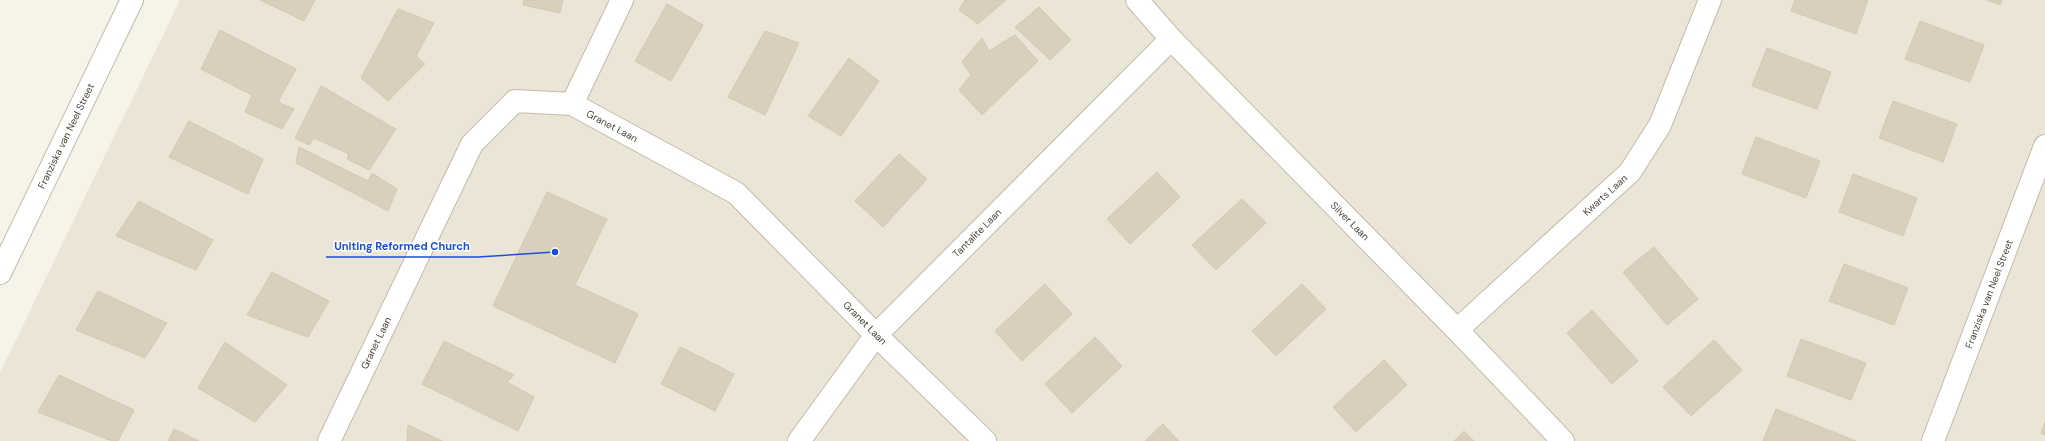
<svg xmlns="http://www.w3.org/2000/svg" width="2045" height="441" viewBox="0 0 2045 441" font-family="'DM Sans',sans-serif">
<rect width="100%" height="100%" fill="#f6f3e9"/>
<path fill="#eae5d6" d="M180,0H2045V441H0V373Z"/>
<path fill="#d9cfbd" stroke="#d4c8b0" d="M260,0H315L304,21Z
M524,0H563L560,13L523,5Z
M965,0H1006L978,24L959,10Z
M1795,0H1868L1856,34L1791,11Z
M1987,0H2002L2000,5Z
M667,4L703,25L671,81L635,61Z
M1039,7L1071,40L1050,60L1015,27Z
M398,9L434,23L416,56L425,64L388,101L361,78Z
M1920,21L1984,45L1970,82L1905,59Z
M220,30L296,69L278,102L294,109L282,129L245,112L252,95L201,69Z
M765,31L799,43L765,115L728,97Z
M1015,35L1038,61L982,115L959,90L971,75L962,62L982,38L989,51Z
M1767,48L1831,72L1817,109L1752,86Z
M849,58L879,81L841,136L808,116Z
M321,86L396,129L369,170L347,159L349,154L314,138L309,145L295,138Z
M1893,101L1957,124L1943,162L1879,138Z
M189,121L263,159L248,194L169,157Z
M1756,137L1820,161L1806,198L1742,174Z
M299,147L368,181L372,173L397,189L388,211L296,163Z
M899,154L927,179L883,227L855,201Z
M1157,172L1180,197L1130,244L1107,219Z
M1853,174L1917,198L1903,236L1839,212Z
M547,192L607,219L575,285L638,314L615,363L493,306Z
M1242,199L1266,223L1216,270L1192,245Z
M139,201L213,240L196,270L116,236Z
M1654,247L1698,299L1667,325L1623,272Z
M1844,264L1908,288L1894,325L1829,301Z
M272,272L329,301L308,337L247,315Z
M1045,284L1072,314L1022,361L995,331Z
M1302,284L1326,309L1276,356L1252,331Z
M98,291L167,323L145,358L76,330Z
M1592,310L1638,361L1612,384L1567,333Z
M1095,337L1122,366L1072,413L1045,384Z
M1801,339L1866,363L1851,400L1787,376Z
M1714,340L1742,370L1691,416L1663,387Z
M444,341L514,375L507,382L534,397L518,431L422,384Z
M225,342L287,385L255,422L198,388Z
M680,347L734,374L715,411L661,384Z
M1384,360L1407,385L1356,432L1333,407Z
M59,375L134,410L118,441H112L38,412Z
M1776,409L1856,441H1763Z
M2045,422V435L2041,433Z
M1163,424L1179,441H1145Z
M408,425L442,441H407Z
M174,429L199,441H168Z
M1464,431L1474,441H1454Z"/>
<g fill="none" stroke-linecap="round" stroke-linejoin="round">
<g stroke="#c3bbaa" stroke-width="24">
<path id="minor" d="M1137,0L1171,39L1457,330L1563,441
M572,104L622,0
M0,273L132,0
M1457,330L1630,172L1660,125L1710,0
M329,441L472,144L515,101L572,104L736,193L876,335L985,441
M799,441L876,335L1171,39
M1933,441L2045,146"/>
</g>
<use href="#minor" stroke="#fff" stroke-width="22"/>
</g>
<g text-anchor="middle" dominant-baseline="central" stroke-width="3" stroke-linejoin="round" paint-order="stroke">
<g font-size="10" fill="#4b4436" stroke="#fff">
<text transform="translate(612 126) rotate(28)">Granet Laan</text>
<text transform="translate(66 136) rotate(-64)">Franziska van Neel Street</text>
<text transform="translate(1605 195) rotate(-42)">Kwarts Laan</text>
<text transform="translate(1350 221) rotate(45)">Silver Laan</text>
<text transform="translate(977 233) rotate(-45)">Tantalite Laan</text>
<text transform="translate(1989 294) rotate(-69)">Franziska van Neel Street</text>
<text transform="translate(865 323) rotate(45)">Granet Laan</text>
<text transform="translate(376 343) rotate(-64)">Granet Laan</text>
</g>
</g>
<path fill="none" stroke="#1d4ed8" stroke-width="1.5" d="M555 252L478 257H326"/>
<circle fill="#1d4ed8" stroke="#fff" stroke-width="1.5" cx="555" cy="252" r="4"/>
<g font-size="11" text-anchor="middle" font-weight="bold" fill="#1d4ed8" stroke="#fff" stroke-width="3" stroke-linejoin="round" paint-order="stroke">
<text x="402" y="250">Uniting Reformed Church</text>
</g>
</svg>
